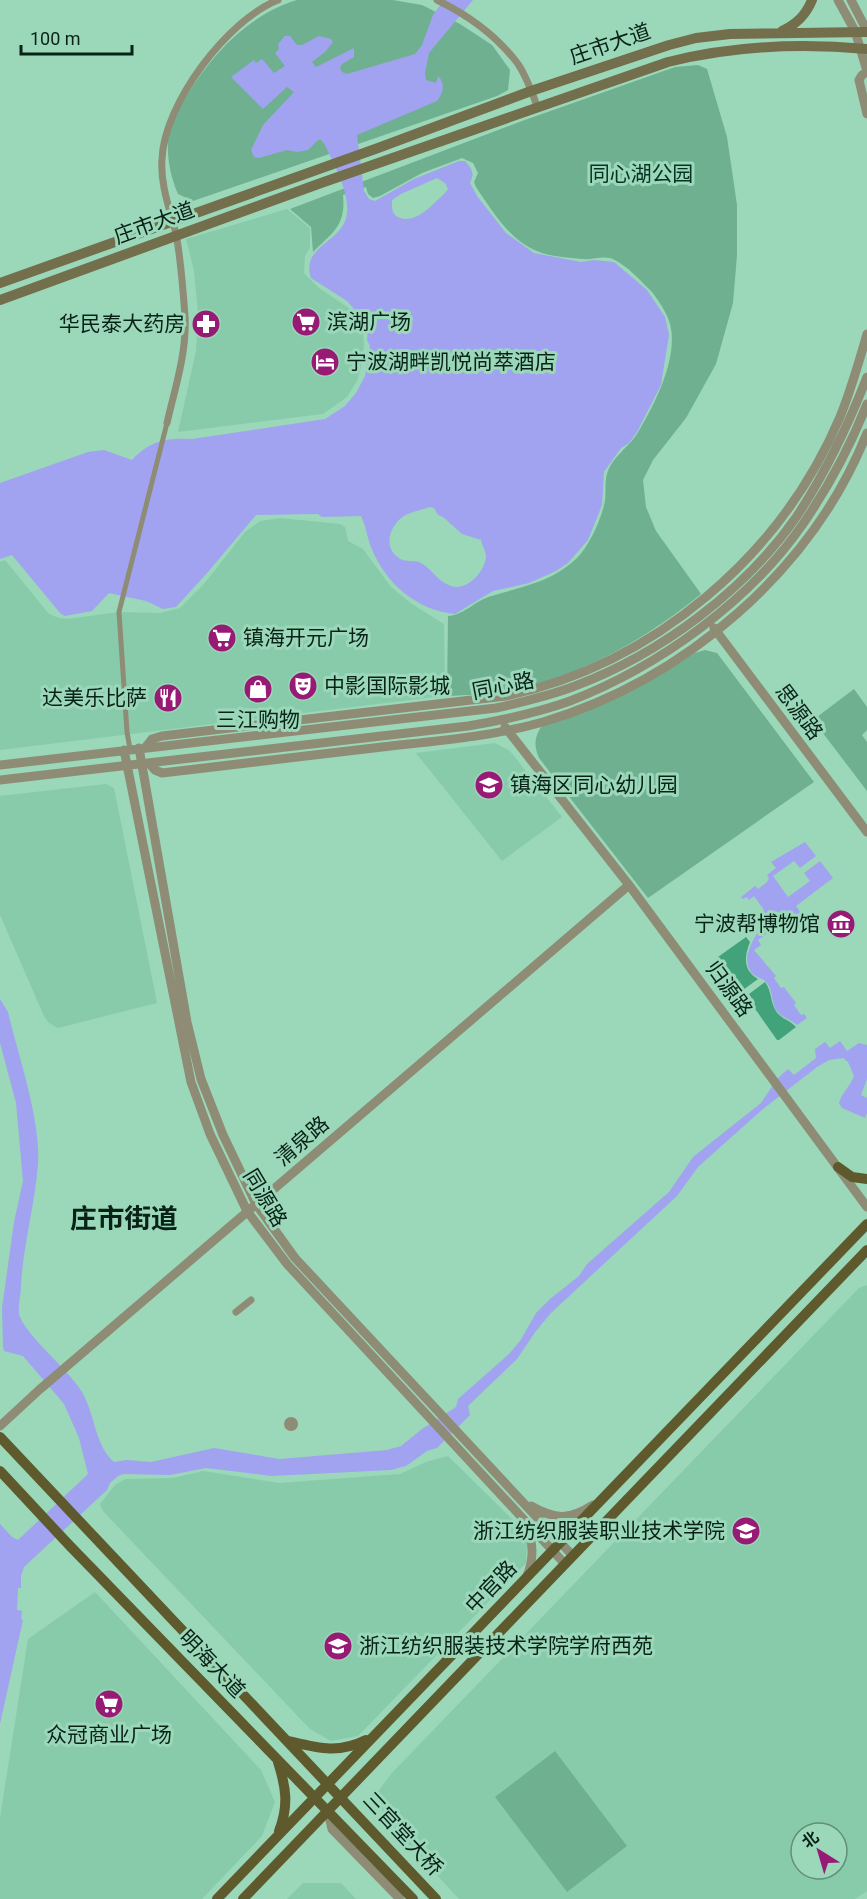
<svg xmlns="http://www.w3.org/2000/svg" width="867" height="1899" viewBox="0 0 867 1899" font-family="Roboto,'Noto Sans SC',sans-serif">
<rect width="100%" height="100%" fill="#9bd7b9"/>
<path fill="#88cbaa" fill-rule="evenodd" d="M287,209L310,228V248L305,256L304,273L319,288L353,311L365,325L363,333L364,345L361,368L357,381L347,397L323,414L178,432L196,351L198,313L194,271L186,239Z
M280,518L340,524L345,527L348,541L363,549L391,587L412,604L444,624L445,686L443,696L0,750V562L5,560L49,614L59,618L68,619L119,612L160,613L180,608L204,584L245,532L260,521Z
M495,743L510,751L562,817L502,861L416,753Z
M106,784L114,788L157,1003L58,1028L49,1023L44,1016L0,915V796Z
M867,1285V1891L855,1899H459L386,1820L376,1794L391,1774L859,1288ZM801,1833H837V1869H801Z
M448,1456L518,1525L527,1540L526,1563L358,1736L331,1741L310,1729L103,1511L100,1504L115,1485L125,1479L173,1478L203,1471L279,1483L400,1474L426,1462Z
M95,1592L261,1770L275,1802L262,1836L202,1899H0V1818L28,1639Z
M303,1883H341L356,1899H287Z"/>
<path fill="#6fb090" d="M297,0H393L422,5L460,24L492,45L510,70L508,90L497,96L193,201L178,194C169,173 165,149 170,126C171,118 179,109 183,102C209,57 247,15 297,0Z
M698,65L707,69L727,137L737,205V255L733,303L716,364L686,418L653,460L643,480L646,507L656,531L701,594C645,640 579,677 508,691C488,695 467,695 447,696L448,616C465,615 475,600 492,596C524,586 552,582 577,558C589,546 600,522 604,505C607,495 604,484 607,474C612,457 628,448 637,434C654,406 679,358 670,324C667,313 659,301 652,292C641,281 625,263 610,258C601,256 591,260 583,259C570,258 555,257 542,253C511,243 493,212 476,187L474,182L478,173L473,163L462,158L422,173L380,196L373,198L368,194L366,187L343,195C346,226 333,232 313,252L311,227L290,209L522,121L675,67Z
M705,650L717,653L814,782L648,898L539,758C534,746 534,738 541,727L635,689L695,653Z
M854,689L867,707V730L862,735L867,742V791L813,720Z
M555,1751L627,1846L567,1892L495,1797Z"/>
<path fill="#42a37a" d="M746,937L750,942C744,957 743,970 758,979L743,990L718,957Z
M765,982C772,991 770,1002 776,1011C781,1019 790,1020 796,1027L779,1040H777L751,1003L753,1000L749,994Z"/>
<path fill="#a1a3f0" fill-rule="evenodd" d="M444,0H473L429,53L425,73L426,80L436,83L438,76C446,84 443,93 437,101L357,135L364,191L369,199L375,201L414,179L459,161H465C472,169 475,173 470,183L477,196L506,233L534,253L581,262L594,260L614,262L647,290L665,317L669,335L661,385L637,432L629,443L621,448L604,472L602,505L588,540L568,563L556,571L529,583L493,591L455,614C416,610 385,583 371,547C367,537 366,526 361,516L322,517L318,514L256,515L208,572L176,607L163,609L146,601L109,593L92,611L65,616L60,613L12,555L0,559V483L88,452L104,450L132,460C151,440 167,438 192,439L325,419L345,406L356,393L365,376L370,346L367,340L368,326L362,315L354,309L347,301L311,278C300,245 344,243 347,213C349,190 334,165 325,145L321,140H318L308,150L297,152L287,150L259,158L254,157L251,150L263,125L294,92L287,87L263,109L231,77L254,60L256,63L262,59L274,73L285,66L275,53L279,49L278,44L285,36H290L297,45H302L319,36L331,39L333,42L326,51L312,62L316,67L354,48V57L342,64L340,68L342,72L347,74L415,54L422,45L433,15ZM437,178L445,183L448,189L445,193C434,203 415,226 398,217C391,213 392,208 392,200L401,194ZM430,507L434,508L438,515L443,517L462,534L481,540C482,546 486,551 486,557C485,571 467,592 451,586C438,582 432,569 421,563C414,559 405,563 399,558C382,547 390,525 404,516C412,511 422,510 430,507Z
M805,842L816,856L800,868L794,861L773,876L788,897L810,881L804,873L820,861L833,878L796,906L808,923L799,929L792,919L784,924L783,922L758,940L761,945L754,950L776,976L774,978L781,988L784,987L796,1003L794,1005L801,1015L804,1014L807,1018L797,1025C791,1019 780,1018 775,1008C771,999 773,990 766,982C762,977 755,978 751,972C739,955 758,935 764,920L760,914L764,910L754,896L749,900L747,897L743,899L741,897L755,886L758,889L767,882L769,878L767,875L776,868L771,862Z
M0,999L8,1012C18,1055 41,1120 38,1164C35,1205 23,1245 21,1286C21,1294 18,1306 19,1314C24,1334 70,1371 82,1392C95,1414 95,1446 114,1462L127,1460L151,1462L214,1448L279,1459L387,1450L401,1446L422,1429L456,1407L458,1399L509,1354L520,1341L536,1313L550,1299L579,1276L587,1264L669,1192L693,1157L761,1103L777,1079L788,1069L794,1075L816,1058L815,1049L825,1042L830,1048L840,1041L847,1051L859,1043L867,1045V1079L861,1095L867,1098V1113L865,1118L842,1108L839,1103C842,1092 850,1087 854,1076L848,1062L843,1058L829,1060L817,1067L763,1109L698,1167L677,1196L551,1313L536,1331L517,1359L468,1406L470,1415L437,1448L427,1451L406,1466L391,1470L272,1476L206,1468L170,1475L124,1474L118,1476L110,1483L107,1490L24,1567L21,1576V1588H18L17,1610L22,1611L21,1619L23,1620L0,1724V1524L12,1537L18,1540L88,1474L79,1438L64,1404L23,1356L4,1351L3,1347L2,1308L14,1222L23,1181L16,1103L0,1043Z"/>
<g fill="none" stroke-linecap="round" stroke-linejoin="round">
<path stroke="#8e8c75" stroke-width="5" d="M130,749L127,732L119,612L167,423"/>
<path stroke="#8e8c75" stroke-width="7" d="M437,0C468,15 497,36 518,64C526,76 532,92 537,106
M167,423C175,388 187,352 185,316C183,289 181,260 176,234C170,210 160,184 162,159C164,104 227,20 278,0
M236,1312L251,1300
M287.5 1424a3.5 3.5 0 1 1 7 0a3.5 3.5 0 1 1-7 0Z"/>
<path stroke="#8e8c75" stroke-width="9" d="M838,0L855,31L867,71
M851,0L867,31
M867,72L862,75L859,80L867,114
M714,628L867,832
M505,727L629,885L867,1207
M139,748L187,1022L201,1079L223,1135L256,1204L295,1258L573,1556
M145,748L152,739L162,736L506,696C654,664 781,556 840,417C851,390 859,362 867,334
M124,750L191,1082L210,1134L247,1211L287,1264L565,1564
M149,763L155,770L162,773C235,764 309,756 382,747C436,741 490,737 543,722C684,680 812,571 867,433
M0,765L496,708C523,702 549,696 575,686C660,654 745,591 797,516C826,472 848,426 867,377
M0,780L468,726C503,720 537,713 570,701C658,667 749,602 803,524C829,486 850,447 867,404
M0,1426L39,1390L629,885
M531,1506C555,1520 570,1520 593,1505
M524,1523C534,1540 534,1559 527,1576
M328,1812L332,1829L400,1899"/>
<path stroke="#736f4c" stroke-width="10" d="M782,31C797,24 806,15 812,0
M0,283L378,148L531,91L669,45L696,38L730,34L867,32
M0,300L321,183L668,62C732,46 801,43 867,49"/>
<path stroke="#5f5a2e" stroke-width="10" d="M838,1167L852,1177L867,1179
M0,1437L436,1899
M0,1471L70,1546L413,1899
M289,1741C318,1748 338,1754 366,1740
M278,1762C286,1787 289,1806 279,1831
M217,1899L867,1224
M243,1899L867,1250"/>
</g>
<defs>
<g id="supermarket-disc" transform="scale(1.5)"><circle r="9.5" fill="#971b74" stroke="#9bd7b9"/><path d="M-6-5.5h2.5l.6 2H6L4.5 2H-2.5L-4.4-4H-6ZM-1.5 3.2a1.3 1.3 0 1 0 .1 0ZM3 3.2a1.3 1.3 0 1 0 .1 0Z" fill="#fff"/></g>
<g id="pharmacy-disc" transform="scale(1.5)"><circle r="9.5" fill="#971b74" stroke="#9bd7b9"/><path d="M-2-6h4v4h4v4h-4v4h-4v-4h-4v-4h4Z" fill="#fff"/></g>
<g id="hotel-disc" transform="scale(1.5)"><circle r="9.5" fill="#971b74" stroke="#9bd7b9"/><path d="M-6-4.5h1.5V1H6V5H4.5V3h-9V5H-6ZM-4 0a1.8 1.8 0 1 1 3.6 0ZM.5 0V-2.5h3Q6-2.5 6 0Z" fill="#fff"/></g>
<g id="theatre-disc" transform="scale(1.5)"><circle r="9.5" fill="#971b74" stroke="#9bd7b9"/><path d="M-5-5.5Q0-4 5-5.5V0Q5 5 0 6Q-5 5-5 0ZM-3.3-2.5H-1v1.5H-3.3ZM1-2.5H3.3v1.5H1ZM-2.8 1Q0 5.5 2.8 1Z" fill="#fff"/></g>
<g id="shop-disc" transform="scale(1.5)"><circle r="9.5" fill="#971b74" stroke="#9bd7b9"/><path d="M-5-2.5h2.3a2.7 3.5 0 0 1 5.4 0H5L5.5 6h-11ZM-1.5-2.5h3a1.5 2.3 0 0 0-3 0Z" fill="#fff"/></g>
<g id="restaurant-disc" transform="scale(1.5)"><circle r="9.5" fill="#971b74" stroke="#9bd7b9"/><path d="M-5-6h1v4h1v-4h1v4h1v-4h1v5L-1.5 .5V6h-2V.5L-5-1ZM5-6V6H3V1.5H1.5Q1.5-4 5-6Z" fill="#fff"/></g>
<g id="school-disc" transform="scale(1.5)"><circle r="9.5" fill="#971b74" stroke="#9bd7b9"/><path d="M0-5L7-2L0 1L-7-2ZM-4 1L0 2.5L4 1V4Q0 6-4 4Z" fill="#fff"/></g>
<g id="museum-disc" transform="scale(1.5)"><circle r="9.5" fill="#971b74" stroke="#9bd7b9"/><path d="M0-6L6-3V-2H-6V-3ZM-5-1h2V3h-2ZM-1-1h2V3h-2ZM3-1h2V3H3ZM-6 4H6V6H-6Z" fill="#fff"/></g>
<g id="university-disc" transform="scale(1.5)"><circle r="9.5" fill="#971b74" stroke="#9bd7b9"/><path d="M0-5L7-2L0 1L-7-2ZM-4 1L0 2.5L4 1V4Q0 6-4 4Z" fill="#fff"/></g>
</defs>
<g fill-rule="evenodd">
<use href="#supermarket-disc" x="306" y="322"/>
<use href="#pharmacy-disc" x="206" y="324"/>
<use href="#hotel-disc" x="325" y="362"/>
<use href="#supermarket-disc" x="222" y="638"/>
<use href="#theatre-disc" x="303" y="686"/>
<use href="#shop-disc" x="258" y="689"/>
<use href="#restaurant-disc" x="168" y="698"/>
<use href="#school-disc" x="489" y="785"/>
<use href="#museum-disc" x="841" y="924"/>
<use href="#university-disc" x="746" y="1531"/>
<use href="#university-disc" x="338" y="1646"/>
<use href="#supermarket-disc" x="109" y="1704"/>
</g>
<g text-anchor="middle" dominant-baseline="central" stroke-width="6" stroke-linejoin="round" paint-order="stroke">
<g font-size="21" fill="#092217" stroke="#9bd7b9">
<text transform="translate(610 44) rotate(-19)">庄市大道</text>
<text transform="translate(154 223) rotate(-20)">庄市大道</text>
<text transform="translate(503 686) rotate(-11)">同心路</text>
<text transform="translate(799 712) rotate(53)">思源路</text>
<text transform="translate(729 989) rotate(54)">归源路</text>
<text transform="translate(302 1141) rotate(-41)">清泉路</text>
<text transform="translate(265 1198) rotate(59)">同源路</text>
<text transform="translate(491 1587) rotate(-46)">中官路</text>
<text transform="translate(212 1664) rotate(46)">明海大道</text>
<text transform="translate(403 1834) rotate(47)">三官堂大桥</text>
</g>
<g font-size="21" fill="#063221" stroke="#9bd7b9">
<text x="641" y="174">同心湖公园</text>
</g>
<g font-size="21" fill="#092217" stroke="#9bd7b9" text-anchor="start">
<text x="327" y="322">滨湖广场</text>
<text x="185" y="324" text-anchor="end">华民泰大药房</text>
<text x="346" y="362">宁波湖畔凯悦尚萃酒店</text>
<text x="243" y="638">镇海开元广场</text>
<text x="324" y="686">中影国际影城</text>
<text x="147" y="698" text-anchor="end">达美乐比萨</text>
<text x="258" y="720" text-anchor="middle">三江购物</text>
<text x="510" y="785">镇海区同心幼儿园</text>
<text x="820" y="924" text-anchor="end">宁波帮博物馆</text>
<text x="725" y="1531" text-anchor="end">浙江纺织服装职业技术学院</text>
<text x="359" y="1646">浙江纺织服装技术学院学府西苑</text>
<text x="109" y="1735" text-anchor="middle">众冠商业广场</text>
</g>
<g font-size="27" font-weight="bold" fill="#092217" stroke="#9bd7b9">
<text x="124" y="1219">庄市街道</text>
</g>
</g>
<g transform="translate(819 1851) rotate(323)"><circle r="28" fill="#9bd7b9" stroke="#618f78" stroke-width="1.5"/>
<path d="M0-4.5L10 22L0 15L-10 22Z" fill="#971b74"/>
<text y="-9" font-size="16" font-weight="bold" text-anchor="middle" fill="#092217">北</text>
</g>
<path d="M21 45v9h111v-9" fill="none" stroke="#092217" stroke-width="3"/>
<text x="30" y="45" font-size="18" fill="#092217" stroke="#9bd7b9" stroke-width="4.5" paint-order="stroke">100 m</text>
</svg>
